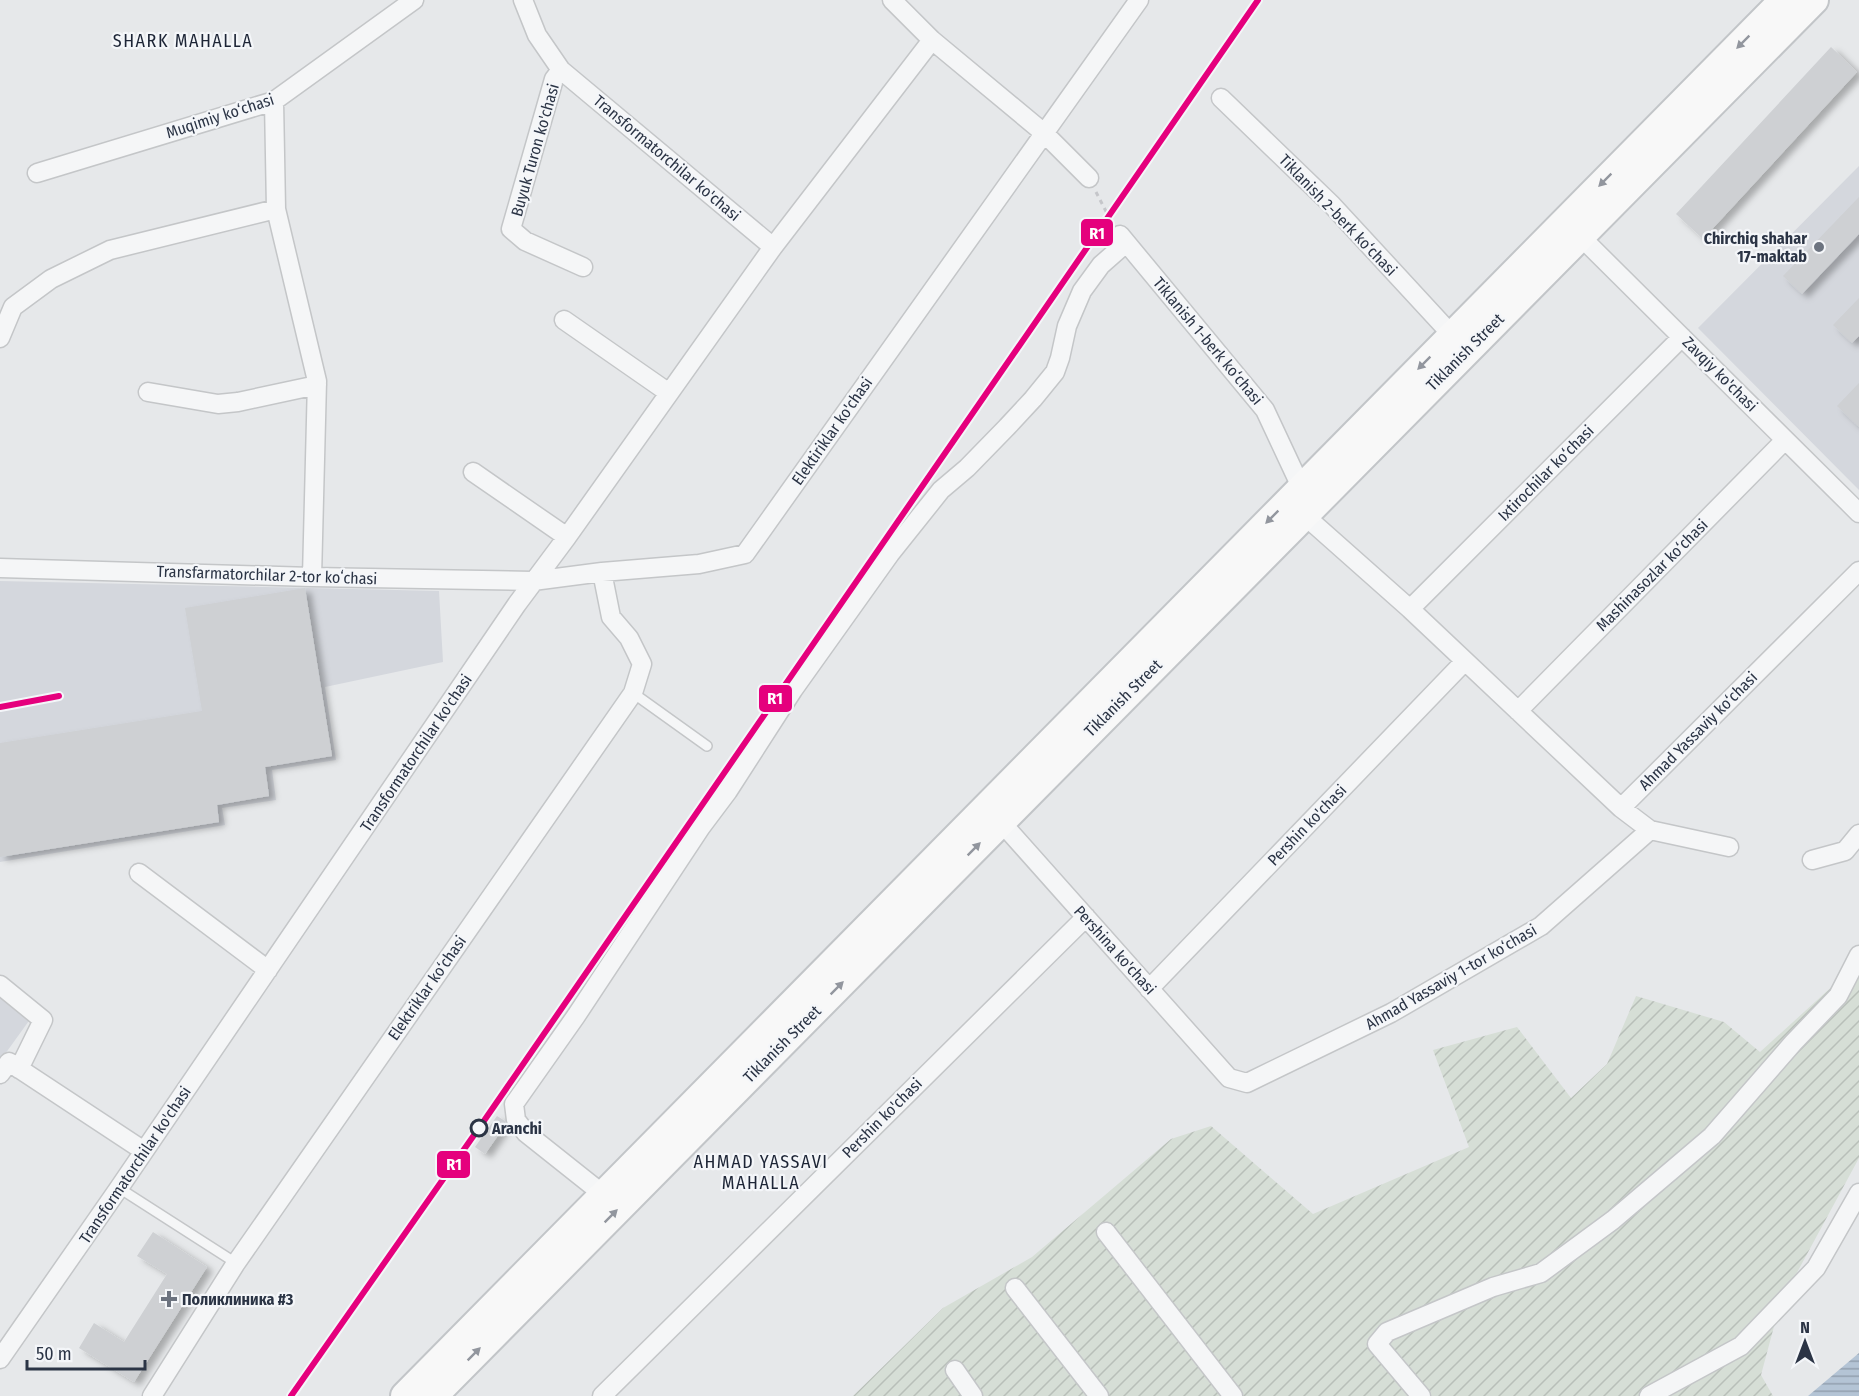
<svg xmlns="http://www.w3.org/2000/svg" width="1859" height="1396" viewBox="0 0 1859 1396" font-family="'Fira Sans Condensed',sans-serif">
<defs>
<pattern id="garden-furrows" width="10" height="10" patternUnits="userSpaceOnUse" patternTransform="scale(1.5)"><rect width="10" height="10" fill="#d6ded6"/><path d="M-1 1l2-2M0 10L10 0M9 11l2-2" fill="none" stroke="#b8bfb9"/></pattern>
<pattern id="water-rules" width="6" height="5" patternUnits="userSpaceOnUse" patternTransform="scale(1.5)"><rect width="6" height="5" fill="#b4c4d5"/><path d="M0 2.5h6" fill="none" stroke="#93a0af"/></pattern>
<filter id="shadow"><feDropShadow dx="6" dy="4" stdDeviation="3" flood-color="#0004"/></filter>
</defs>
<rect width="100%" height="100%" fill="#e6e8ea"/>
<path fill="#d4d7dd" d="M1859,166V490L1698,328Z
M0,581L439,591L443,662L325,687L336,760L272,770L276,800L222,808L225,825L0,862Z
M0,996L31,1018L0,1061Z"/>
<path fill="url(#garden-furrows)" d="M1859,962V1158L1780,1304L1761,1375L1773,1396H853L943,1308L1032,1257L1171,1139L1211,1126L1313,1214L1469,1147L1433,1050L1517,1027L1571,1098L1607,1064L1636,996L1724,1022L1760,1052Z"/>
<path fill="url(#water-rules)" d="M1859,1353V1396H1808Z"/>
<path fill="#ced0d3" filter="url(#shadow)" d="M1831,47L1857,72L1703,239L1676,214Z
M1859,197V234L1802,294L1783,276Z
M1859,298V336L1852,343L1833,325Z
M1859,383V427L1837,406Z
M305,588L332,756L265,767L269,796L217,805L219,822L0,857V743L202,711L185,608Z
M497,1116L505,1121L506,1124L485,1154L475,1147Z
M153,1232L207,1267L134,1382L79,1348L94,1323L124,1342L167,1274L137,1256Z"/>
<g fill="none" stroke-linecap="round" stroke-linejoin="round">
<g stroke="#c4c6c8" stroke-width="12">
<path id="lane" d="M633,693L707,746
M119,1188L236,1263"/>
</g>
<g stroke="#c4c6c8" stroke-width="21">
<path id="street" d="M523,0L537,35L561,70L773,247
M892,0L932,40L1044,133L1089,178
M561,70L554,79L511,229L525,241L583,267
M1221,98L1332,205L1452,335
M274,101L276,209L317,381L312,577
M37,173L274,101L414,0
M1120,235L1265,410L1301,487
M1580,236L1859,513
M564,320L669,393
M0,338L13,307L51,279L110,250L276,209
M148,392L218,404L238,402L317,385
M473,472L567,537
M1304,515L1410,609L1621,808L1650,830L1729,847
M0,568L312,577L533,581L602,572L699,564L745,554L1139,0
M1410,609L1682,337
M1518,711L1785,440
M1621,808L1859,571
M1001,822L1229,1078L1247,1083L1391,1013L1541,926L1650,830
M1812,860L1845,851L1859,834
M139,873L268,970
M0,985L43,1020L19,1069
M1149,989L1465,661
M0,1074L9,1062L144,1151
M604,1195L526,1133L516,1120L514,1104L576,1016L701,827L728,791L793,690L890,554L941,490L967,468L1007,427L1033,399L1055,372L1060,358L1067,326L1082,291L1101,265L1126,243
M1106,1232L1233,1396
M1015,1288L1099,1396
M0,1359L119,1188L517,604L567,537L773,247L932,40
M955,1370L973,1396
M152,1396L236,1263L633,693L642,664L629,638L611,617L602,572
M602,1396L1086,917
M1421,1396L1377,1344L1387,1332L1493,1287L1541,1273L1613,1220L1712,1136L1793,1043L1838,996L1859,955
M1649,1396L1741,1346L1816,1268L1859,1193"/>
</g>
<g stroke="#c2c5c8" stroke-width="32">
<path id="primary" d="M405,1396L1784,0
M433,1396L1814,0"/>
</g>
<path stroke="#c5c6ca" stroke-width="3" stroke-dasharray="4.5 4.5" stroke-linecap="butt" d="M1096,192L1111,221"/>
<use href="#lane" stroke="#f5f6f7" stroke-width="9"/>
<use href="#street" stroke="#f5f6f7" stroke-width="18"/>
<use href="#primary" stroke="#f8f8f8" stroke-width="28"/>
<g stroke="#f4f6f9" stroke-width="10">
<path id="rail-1" d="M0,707L59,696
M291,1396L479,1128L1258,0"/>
</g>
<use href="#rail-1" stroke="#e5007d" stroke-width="6"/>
</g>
<defs><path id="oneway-solid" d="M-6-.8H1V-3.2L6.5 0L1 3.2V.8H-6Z" transform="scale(1.5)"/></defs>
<g fill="#92969e">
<use href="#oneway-solid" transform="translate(1743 42) rotate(135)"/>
<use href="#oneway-solid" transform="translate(1605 180) rotate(135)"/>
<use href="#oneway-solid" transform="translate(1424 363) rotate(135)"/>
<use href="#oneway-solid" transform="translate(1272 517) rotate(135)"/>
<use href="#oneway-solid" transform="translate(974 849) rotate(-45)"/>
<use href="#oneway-solid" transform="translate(837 988) rotate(-45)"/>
<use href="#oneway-solid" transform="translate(611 1216) rotate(-45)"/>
<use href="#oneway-solid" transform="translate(474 1354) rotate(-45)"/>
</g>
<g fill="#6c737f" stroke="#f4f6f9" stroke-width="2">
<circle cx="1819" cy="247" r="6"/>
<path d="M166 1290h6v6h6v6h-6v6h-6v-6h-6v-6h6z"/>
</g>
<circle fill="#f4f6f9" stroke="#2b3445" stroke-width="3" cx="479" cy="1128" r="8"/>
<g text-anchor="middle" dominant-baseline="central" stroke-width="4.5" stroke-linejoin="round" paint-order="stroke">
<g font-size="16" fill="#2b3445" stroke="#f4f6f9">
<text transform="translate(220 116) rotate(-18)">Muqimiy ko‘chasi</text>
<text transform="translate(535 150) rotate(-74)">Buyuk Turon ko'chasi</text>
<text transform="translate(667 158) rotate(40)">Transformatorchilar ko'chasi</text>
<text transform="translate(1338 215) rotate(46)">Tiklanish 2-berk ko‘chasi</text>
<text transform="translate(1208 341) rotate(50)">Tiklanish 1-berk ko‘chasi</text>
<text transform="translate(1465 352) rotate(-45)">Tiklanish Street</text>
<text transform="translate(1720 374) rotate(45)">Zavqiy ko'chasi</text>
<text transform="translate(832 431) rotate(-55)">Elektiriklar ko'chasi</text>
<text transform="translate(1546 473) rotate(-45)">Ixtirochilar ko‘chasi</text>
<text transform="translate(267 575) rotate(2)">Transfarmatorchilar 2-tor koʻchasi</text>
<text transform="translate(1652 575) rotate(-45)">Mashinasozlar ko‘chasi</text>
<text transform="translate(1123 698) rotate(-45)">Tiklanish Street</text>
<text transform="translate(1698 731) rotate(-45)">Ahmad Yassaviy ko‘chasi</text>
<text transform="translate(416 753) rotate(-56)">Transformatorchilar ko'chasi</text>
<text transform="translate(1307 825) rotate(-46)">Pershin ko'chasi</text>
<text transform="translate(1115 950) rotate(48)">Pershina ko'chasi</text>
<text transform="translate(1451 977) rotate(-30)">Ahmad Yassaviy 1-tor ko‘chasi</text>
<text transform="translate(427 988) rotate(-55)">Elektriklar ko‘chasi</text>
<text transform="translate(782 1044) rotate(-45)">Tiklanish Street</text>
<text transform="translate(882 1118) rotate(-45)">Pershin ko'chasi</text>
<text transform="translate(135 1165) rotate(-56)">Transformatorchilar ko'chasi</text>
</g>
<g font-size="16" font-weight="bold" fill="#2b3445" stroke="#f4f6f9" text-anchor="end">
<text x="1807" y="238">Chirchiq shahar<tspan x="1807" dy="18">17-maktab</tspan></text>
<text x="182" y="1299" text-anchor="start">Поликлиника #3</text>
</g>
<g font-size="16" font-weight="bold" fill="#2b3445" stroke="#f4f6f9" text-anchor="start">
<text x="492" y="1128">Aranchi</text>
</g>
<g font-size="18" letter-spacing="1.5" fill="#1d2536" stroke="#f4f6f9">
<text x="183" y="41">SHARK MAHALLA</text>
<text x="761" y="1162">AHMAD YASSAVI<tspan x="761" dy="21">MAHALLA</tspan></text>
</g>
</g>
<g stroke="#f4f6f9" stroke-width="2">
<rect x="1080" y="218" width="34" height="29" rx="6" fill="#e5007d"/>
<rect x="758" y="684" width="35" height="29" rx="6" fill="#e5007d"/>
<rect x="436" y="1150" width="35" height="29" rx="6" fill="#e5007d"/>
</g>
<g font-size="16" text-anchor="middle" font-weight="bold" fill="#fff">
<text x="1097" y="239">R1</text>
<text x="775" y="704">R1</text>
<text x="454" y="1170">R1</text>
</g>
<g transform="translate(1805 1342)" stroke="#f4f6f9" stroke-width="4.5" paint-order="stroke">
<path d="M0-4.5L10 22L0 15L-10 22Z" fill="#2b3445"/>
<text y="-9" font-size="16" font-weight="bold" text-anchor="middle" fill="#2b3445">N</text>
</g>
<path d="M27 1360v9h118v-9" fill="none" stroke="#2b3445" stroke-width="3"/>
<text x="36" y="1360" font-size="18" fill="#2b3445" stroke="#f4f6f9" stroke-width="4.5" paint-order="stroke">50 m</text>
</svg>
